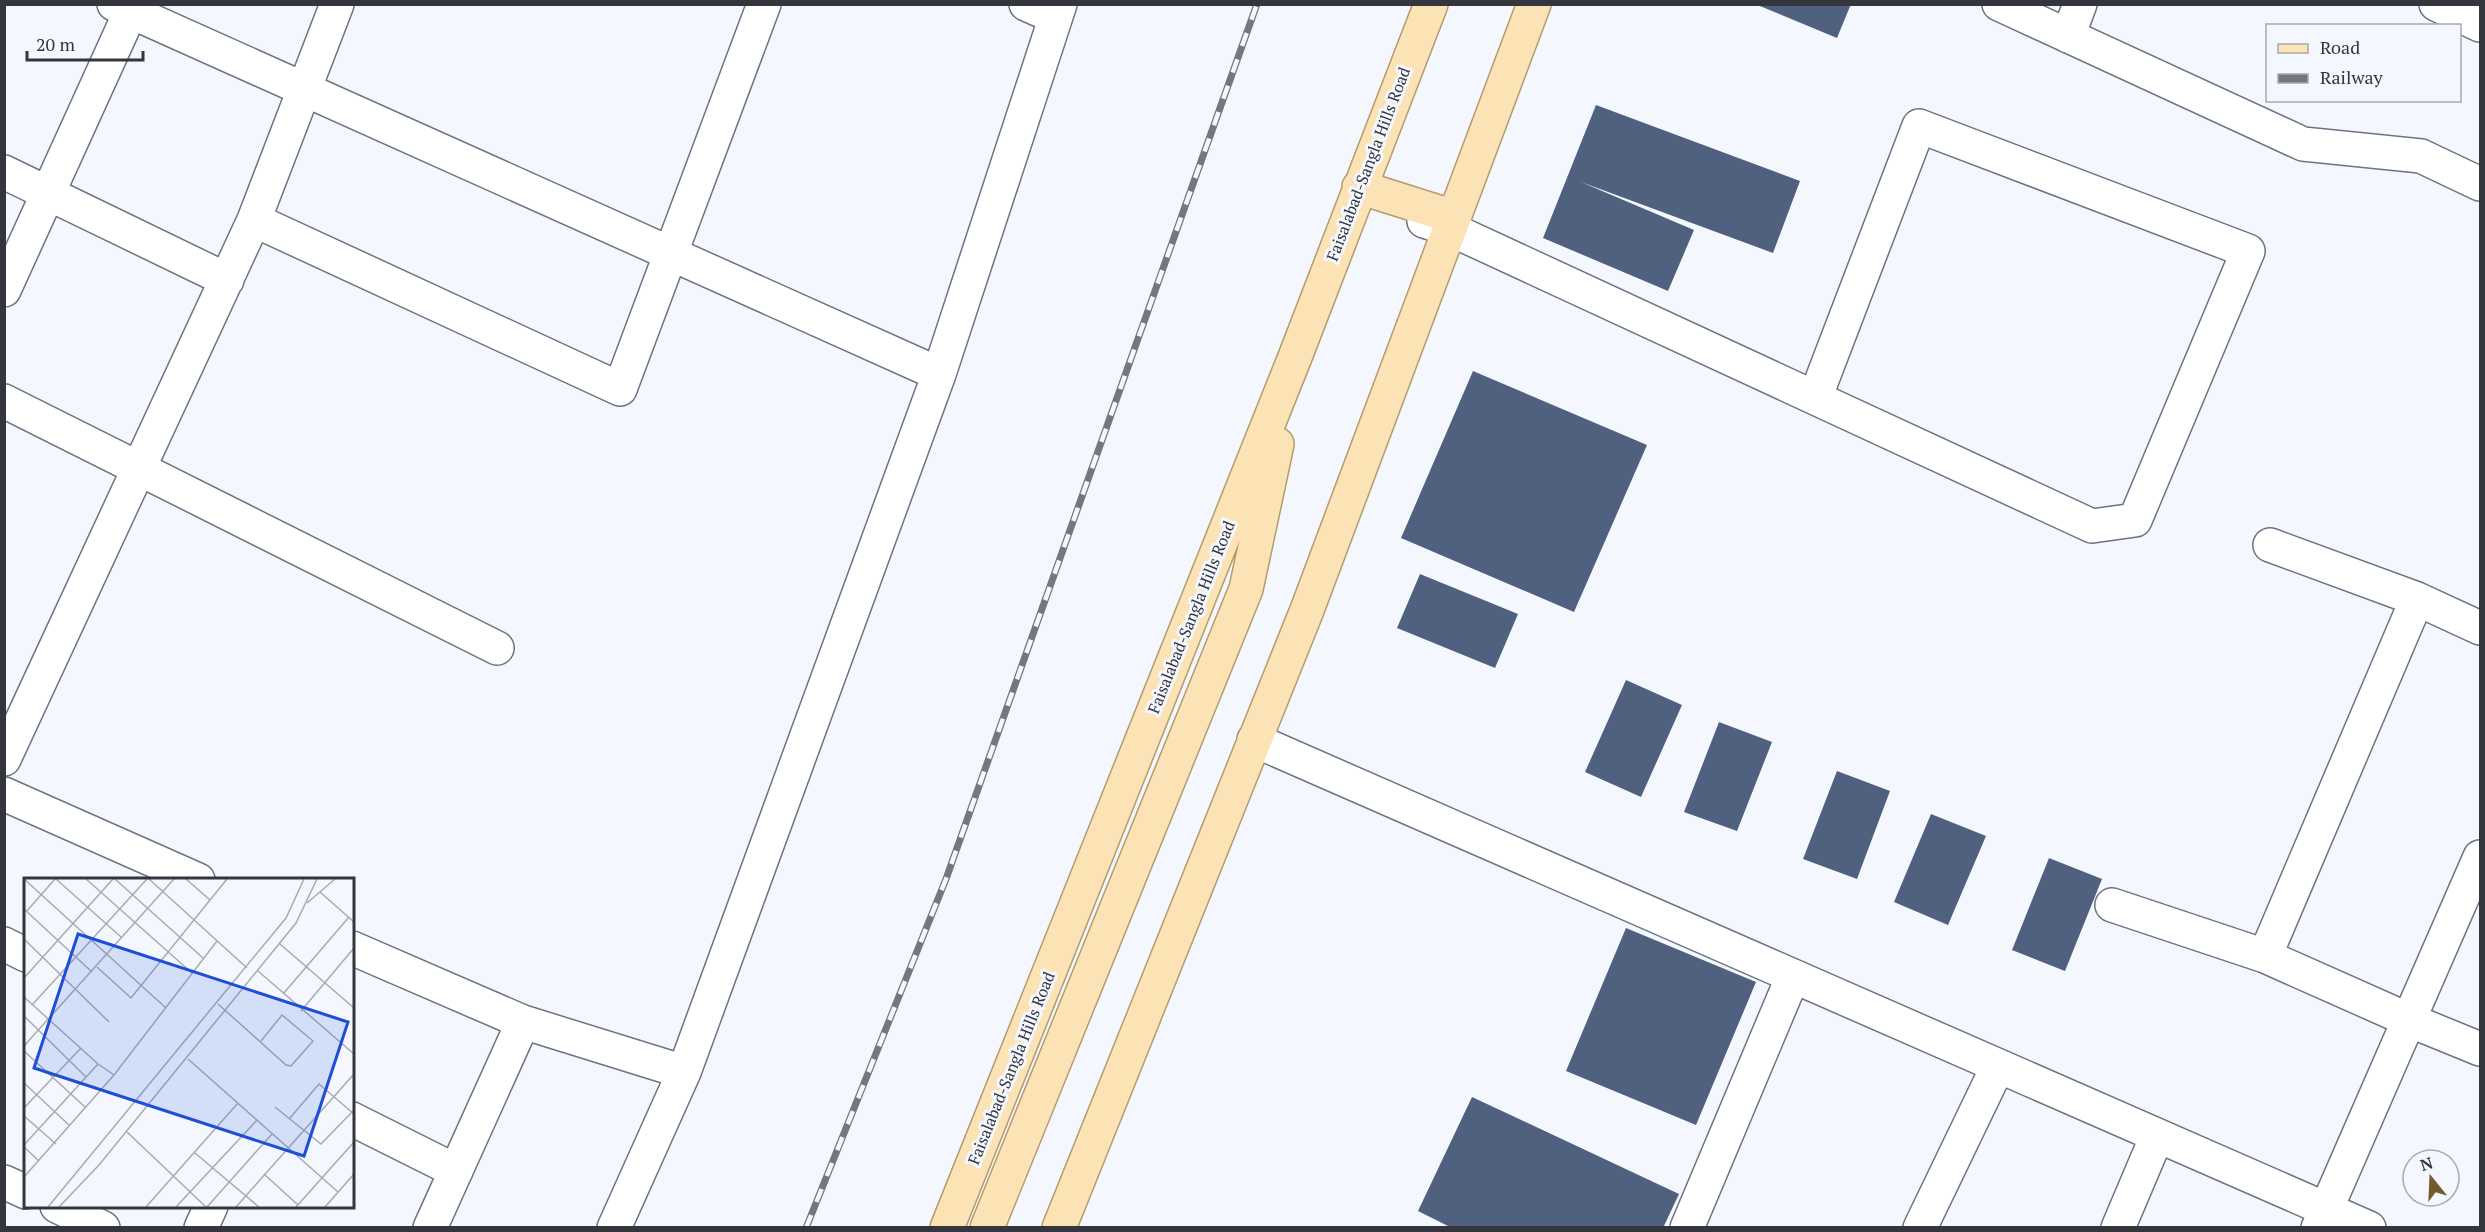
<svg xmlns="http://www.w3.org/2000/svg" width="2485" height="1232" viewBox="0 0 2485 1232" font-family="'PT Serif',serif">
<rect width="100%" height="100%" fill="#f4f8fe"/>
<path fill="#50617f" d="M1755,4H1851L1837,38Z
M1596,105L1800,181L1773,253L1581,182L1694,230L1668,291L1543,238Z
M1473,371L1647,445L1574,612L1401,538Z
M1420,574L1518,614L1495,668L1397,628Z
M1626,680L1682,705L1641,797L1585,772Z
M1719,722L1772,742L1737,831L1684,812Z
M1837,771L1890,791L1857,879L1803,859Z
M1931,814L1986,836L1948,925L1894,902Z
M2049,858L2102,879L2065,971L2012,950Z
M1626,928L1756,982L1696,1125L1566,1071Z
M1472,1097L1679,1194L1663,1228H1452L1418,1211Z"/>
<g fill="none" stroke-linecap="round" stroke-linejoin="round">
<g stroke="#6c7482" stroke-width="36">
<path id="minor" d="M114,4L939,374
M1026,4L1055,17
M1999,4L2303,144L2421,156L2480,184
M2436,4L2480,25
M2068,36L2080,4
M4,172L227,280
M254,220L620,389L764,4
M1424,221L1450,229L2092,526L2135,520L2248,251L1919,126L1815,398
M4,290L134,4
M4,401L497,648
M2270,545L2417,599
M1254,740L2369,1228
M4,759L254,220L337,4
M4,794L198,880
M2112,905L2265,956L2409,1020L2480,1049
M4,944L26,955
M352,948L523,1022L430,1228
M2265,956L2417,599L2480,628
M523,1022L684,1072
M352,1119L456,1171
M4,1182L26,1192
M57,1206L103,1228
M201,1228L211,1206
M614,1228L684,1072L939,374L1060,4
M1687,1228L1793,976
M1920,1228L1998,1066
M2118,1228L2157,1136
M2318,1228L2480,857"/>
</g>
<g stroke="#b49b6c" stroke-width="36">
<path id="major" d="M1359,187L1454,217
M947,1228L1295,357L1431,4
M987,1228L1246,589L1277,444
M1059,1228L1307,610L1534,4"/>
</g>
<use href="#minor" stroke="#fff" stroke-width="33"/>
<use href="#major" stroke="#fbe3b6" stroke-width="33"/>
<g stroke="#74787e" stroke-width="7">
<path id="rail" d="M806,1228L946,879L1257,4"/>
</g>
<use href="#rail" stroke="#f4f8fe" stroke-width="4.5" stroke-dasharray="14" stroke-linecap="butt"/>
</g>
<g text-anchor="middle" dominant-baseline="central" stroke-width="6" stroke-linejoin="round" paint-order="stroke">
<g font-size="16" fill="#33373d" stroke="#f4f8fe">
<text transform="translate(1368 164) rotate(-69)">Faisalabad-Sangla Hills Road</text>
<text transform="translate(1191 617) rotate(-68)">Faisalabad-Sangla Hills Road</text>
<text transform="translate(1011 1068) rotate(-68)">Faisalabad-Sangla Hills Road</text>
</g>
</g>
<g transform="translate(24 878)">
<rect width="330" height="330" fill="#f4f8fe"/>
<path fill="none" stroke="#a7abb1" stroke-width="1.5" d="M0,1L142,130M32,1L97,59M62,1L168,95M91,1L179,80M125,1L223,90M162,1L186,22M296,14L330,44M283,25L311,1M0,31L68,94M2,34L31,1M0,61L85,144M256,66L330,130M73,89L107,120L203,1M234,93L330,176M0,100L89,1M259,116L325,39M0,119L74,186L0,267M194,126L262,187L267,188L289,163L258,137L237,163M8,127L123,1M277,133L330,70M0,138L62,199M0,168L150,1M0,173L61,229M164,181L314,314M74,186L90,197M0,205L46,248M251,229L297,266L330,232M0,230L57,170M0,238L32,266M266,240L295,206L330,236M103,254L182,329M0,269L15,283M171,275L235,329M240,296L274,327M0,299L90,197L193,63M24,329L262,40L280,1M35,329L75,287L272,45L293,1M122,329L214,225M152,329L233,242M183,329L248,256M212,329L330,196M272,329L330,264M301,329L330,296"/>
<path fill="#1d4ed8" fill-opacity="0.15" stroke="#1d4ed8" stroke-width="3" d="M54,56L324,144L280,278L10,190Z"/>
<rect width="330" height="330" fill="none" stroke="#33373d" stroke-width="3"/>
</g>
<rect width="2485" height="1232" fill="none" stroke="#33373d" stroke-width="12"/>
<rect x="2266" y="24" width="195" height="78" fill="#f4f8fe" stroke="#a7abb1" stroke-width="1.5"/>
<rect x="2278" y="44" width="30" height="9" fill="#fbe3b6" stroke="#a7abb1" stroke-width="1.5"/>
<text x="2320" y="54" font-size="18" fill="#33373d">Road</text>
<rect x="2278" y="74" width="30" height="9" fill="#74787e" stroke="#a7abb1" stroke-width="1.5"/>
<text x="2320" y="84" font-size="18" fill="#33373d">Railway</text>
<g transform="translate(2431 1178) rotate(342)"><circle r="28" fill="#f4f8fe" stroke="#a7abb1" stroke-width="1.5"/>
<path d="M0-4.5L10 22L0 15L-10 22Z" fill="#725a2b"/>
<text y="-9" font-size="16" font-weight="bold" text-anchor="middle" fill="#33373d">N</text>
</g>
<path d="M27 51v9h116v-9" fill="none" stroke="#33373d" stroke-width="3"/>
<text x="36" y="51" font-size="18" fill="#33373d" stroke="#f4f8fe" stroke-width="4.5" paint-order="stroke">20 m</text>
</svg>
